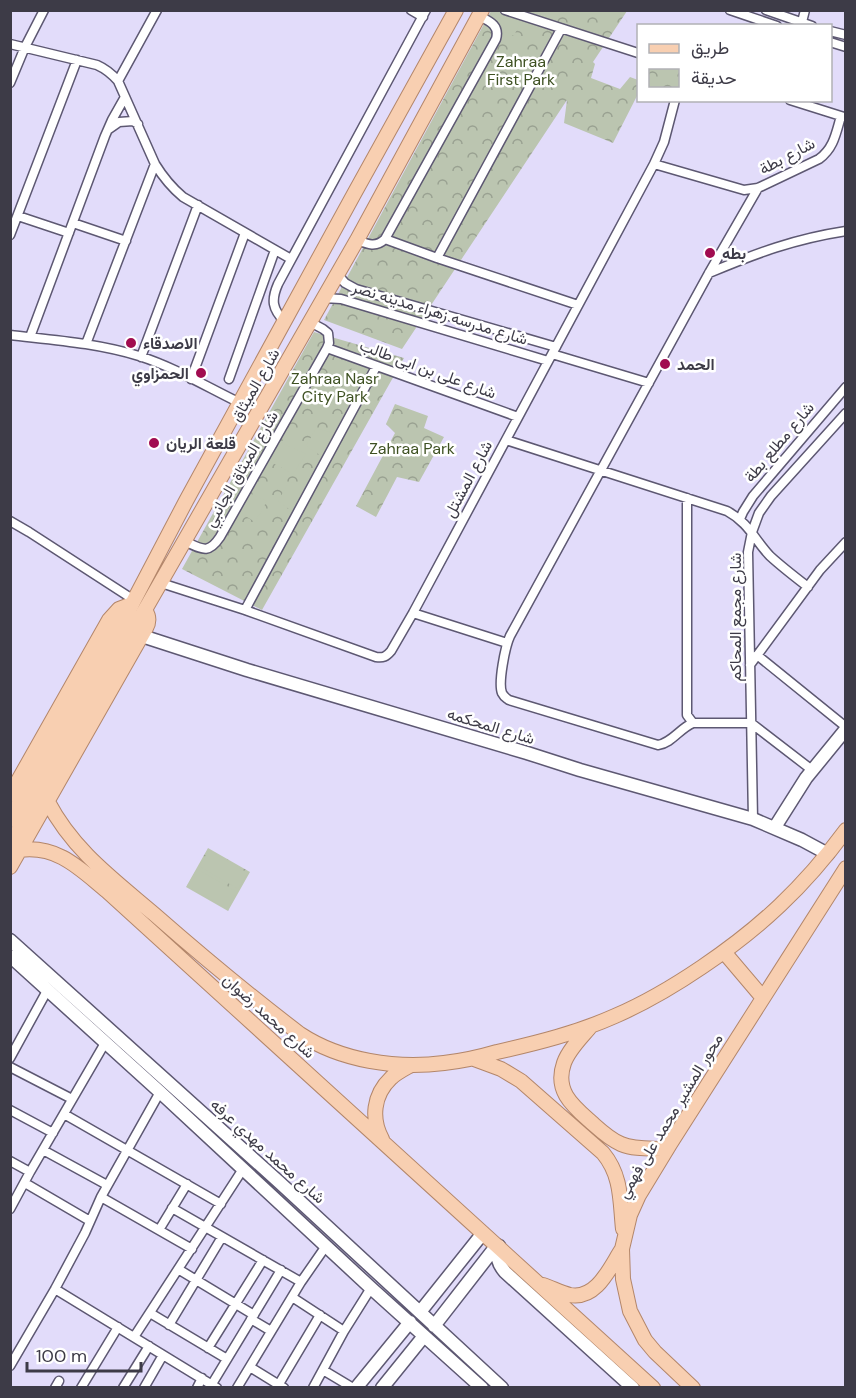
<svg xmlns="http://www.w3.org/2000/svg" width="856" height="1398" viewBox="0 0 856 1398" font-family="'DM Sans',Vazirmatn,sans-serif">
<defs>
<pattern id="park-crowns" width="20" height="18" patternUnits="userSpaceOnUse" patternTransform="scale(1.5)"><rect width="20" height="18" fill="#bbc5b0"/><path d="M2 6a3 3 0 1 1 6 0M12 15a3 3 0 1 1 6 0" fill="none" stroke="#99a191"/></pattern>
</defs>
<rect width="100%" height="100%" fill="#e2dcfa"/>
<path fill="url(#park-crowns)" d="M491,11H627L593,62L595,64L591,78L620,89L630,77L638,80V94L613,143L564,123L567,100L402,349L324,320Z
M314,332L404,358L262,610L182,569Z
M395,404L428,416L424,428L444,437L419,482L397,477L376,517L356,506L395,433L386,424Z
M208,848L250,872L228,911L186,887Z"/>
<path fill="#bbc5b0" d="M494,11L522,18L514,36L500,30Z
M520,47L542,55L529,78L510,67Z
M352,368L369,370L350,402L338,396Z
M316,428L336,434L323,457L306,446Z
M278,441L306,454L293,474L267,460Z
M289,482L308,486L293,512L278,501Z
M249,493L267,501L255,522L239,512Z
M209,850L248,873L238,889L199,866Z
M197,869L237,892L227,909L187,886Z"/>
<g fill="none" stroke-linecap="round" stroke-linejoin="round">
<g stroke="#5d5872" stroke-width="11">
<path id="street" d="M411,10L423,17
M505,10L638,53
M730,10L777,26
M766,10L812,26
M801,26L805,10
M830,31L846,35
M830,42L846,47
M10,44L97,65C106,69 112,74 118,81L155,164C163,177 171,187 183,197L291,259
M118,81L157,10
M10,83L25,47L44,10
M790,100L844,117
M109,129L119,122L133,121L138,124
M654,164L744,190L758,188L819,159C834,148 836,133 841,116
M758,188L709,273L510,636C505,647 498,683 502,693C504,697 505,697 509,700L658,745C672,743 680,728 693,723H751L812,770
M18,216L69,233
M73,223L126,241
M10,235L77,60
M385,239L437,258L578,305
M357,240C367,244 376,248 385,239L496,39C500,25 489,21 479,16
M437,258L561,29
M709,273C757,253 794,239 846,231
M337,274L345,283L356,289L556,347
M323,298L341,299L548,361
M285,322C272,309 271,300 278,284L426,10
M10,335C53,340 97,343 139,356C174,367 207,387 240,403
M30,337L105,136L112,120L125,97
M86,344L155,164
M327,348L518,417
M552,354L649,383
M141,357L198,205
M191,379L245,233
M229,379L275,250
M506,440L727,511C749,523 754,539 770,556C782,567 795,577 808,587
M687,498V715L693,723
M740,519L743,512L753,496L846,387
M10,521L29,532L134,600
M184,541C202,549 208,555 220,537L327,348L329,343L328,333L323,329L310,322
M161,583L245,610L376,657C383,658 386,657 391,651L413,613L654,164L664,142L675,100
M245,610L376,367
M413,613L507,643
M757,655L846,727
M750,665L820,570L846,542
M753,819L748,552L752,532L759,513L771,496L846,413
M10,1058L48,989
M10,1067L72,1099
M10,1110L53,1133
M64,1114L221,1204
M43,1150L107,1185
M10,1161L30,1172
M25,1183L90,1221
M101,1197L192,1249
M172,1208L301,1282
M10,1209L30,1172L105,1043
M159,1230L187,1184
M178,1269L254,1315
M55,1289L217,1388
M292,1297L344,1331
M150,1313L227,1359
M251,1319L271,1331
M169,1325L222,1237
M134,1337L243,1169
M208,1348L263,1260
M10,1366L55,1289L85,1233L101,1197L160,1092
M250,1367L284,1388
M323,1370L353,1388
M212,1384L281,1270
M279,1384L320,1315
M55,1388L59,1381
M81,1388L118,1327
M123,1388L149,1346
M144,1388L163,1355
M197,1388L202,1378
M237,1388L301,1282L326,1246
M313,1388L344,1331L371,1288"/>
</g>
<g stroke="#5d5872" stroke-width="15">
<path id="secondary" d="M142,636L247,670L527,753L580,770L753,819L802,840L828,854
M775,827L806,778L846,729
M10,940L279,1182L502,1388
M10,956L160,1092L371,1288L482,1388
M499,1246C496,1257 498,1264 505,1272L633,1388
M420,1312L483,1233
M434,1326L497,1245
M356,1388L410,1322
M382,1388L424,1336"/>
</g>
<g stroke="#b3866a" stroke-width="16">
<path id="primary" d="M10,795L109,620L119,609L132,604
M48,802C73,850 113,879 154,914C202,956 250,996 300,1034C341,1061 396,1069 444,1063C462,1061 480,1057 497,1052C537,1043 577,1033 615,1016C645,1003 674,986 702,967C760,928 804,887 846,830
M10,820L132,604L186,501L354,194L456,10
M10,845L357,240L482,10
M20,850C58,845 80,869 107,891L653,1388
M10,867L146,628C150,621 149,616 145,610
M724,952L763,998
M591,1026C582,1037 569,1049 564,1063C554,1091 573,1106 591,1122C600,1130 609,1139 621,1144C635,1150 652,1148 667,1149
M474,1059L501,1069L521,1081L603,1153C622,1176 620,1201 623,1229
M382,1139C371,1119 373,1095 391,1078C396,1073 404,1069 411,1065
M543,1285C552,1288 561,1293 570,1295C597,1300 610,1267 622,1249
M693,1388L655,1352L645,1340L630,1311L623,1279L622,1249L630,1215L639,1195L670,1144L846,868"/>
</g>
<use href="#street" stroke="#fff" stroke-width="8"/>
<use href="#secondary" stroke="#fff" stroke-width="12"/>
<use href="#primary" stroke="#f8cfb1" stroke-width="14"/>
</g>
<g fill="#a10c50" stroke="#fff" stroke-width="2">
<circle cx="710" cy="253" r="6"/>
<circle cx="131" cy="343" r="6"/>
<circle cx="665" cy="364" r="6"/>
<circle cx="201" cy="373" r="6"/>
<circle cx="154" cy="443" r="6"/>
</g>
<g text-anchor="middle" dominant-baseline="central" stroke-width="5" stroke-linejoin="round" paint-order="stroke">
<g font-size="16" fill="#3e5122" stroke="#fff">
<text x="521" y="61">Zahraa<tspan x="521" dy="18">First Park</tspan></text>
<text x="335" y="378">Zahraa Nasr<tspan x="335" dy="18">City Park</tspan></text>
<text x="412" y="448">Zahraa Park</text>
</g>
<g font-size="16" fill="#3d3b47" stroke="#fff">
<text transform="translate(787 156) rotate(-28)">شارع بطة</text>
<text transform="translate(440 313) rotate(17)">شارع مدرسه زهراء مدينه نصر</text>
<text transform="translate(428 369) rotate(20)">شارع على بن ابى طالب</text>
<text transform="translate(255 385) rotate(-60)">شارع الميثاق</text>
<text transform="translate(779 442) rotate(-50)">شارع مطلع بطة</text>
<text transform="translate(241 469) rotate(-60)">شارع الميثاق الجانبي</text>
<text transform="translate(468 479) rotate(-62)">شارع المشتل</text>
<text transform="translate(735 617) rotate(-90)">شارع مجمع المحاكم</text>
<text transform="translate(491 726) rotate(17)">شارع المحكمه</text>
<text transform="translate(269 1016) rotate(42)">شارع محمد رضوان</text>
<text transform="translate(670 1116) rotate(-59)">محور المشير محمد على فهمي</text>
<text transform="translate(268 1151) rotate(42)">شارع محمد مهدي عرفه</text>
</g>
<g font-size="16" font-weight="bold" fill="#3d3b47" stroke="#fff" text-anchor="start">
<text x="722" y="253">بطه</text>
<text x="143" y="343">الاصدقاء</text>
<text x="677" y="364">الحمد</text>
<text x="189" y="373" text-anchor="end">الحمزاوي</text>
<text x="166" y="443">قلعة الريان</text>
</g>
</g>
<rect width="856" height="1398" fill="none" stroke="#3d3b47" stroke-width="24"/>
<rect x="637" y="24" width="195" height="78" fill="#ffffff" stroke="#b1b1b5" stroke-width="1.5"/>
<rect x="649" y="44" width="30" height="9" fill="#f8cfb1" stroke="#b1b1b5" stroke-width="1.5"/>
<text x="691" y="54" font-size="18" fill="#3d3b47">طريق</text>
<rect x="649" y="69" width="30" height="18" fill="url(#park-crowns)" stroke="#b1b1b5" stroke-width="1.5"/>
<text x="691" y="84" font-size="18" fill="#3d3b47">حديقة</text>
<path d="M27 1362v9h114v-9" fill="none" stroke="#3d3b47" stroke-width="3"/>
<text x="36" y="1362" font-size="18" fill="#3d3b47" stroke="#ffffff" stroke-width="4.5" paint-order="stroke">100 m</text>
</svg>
